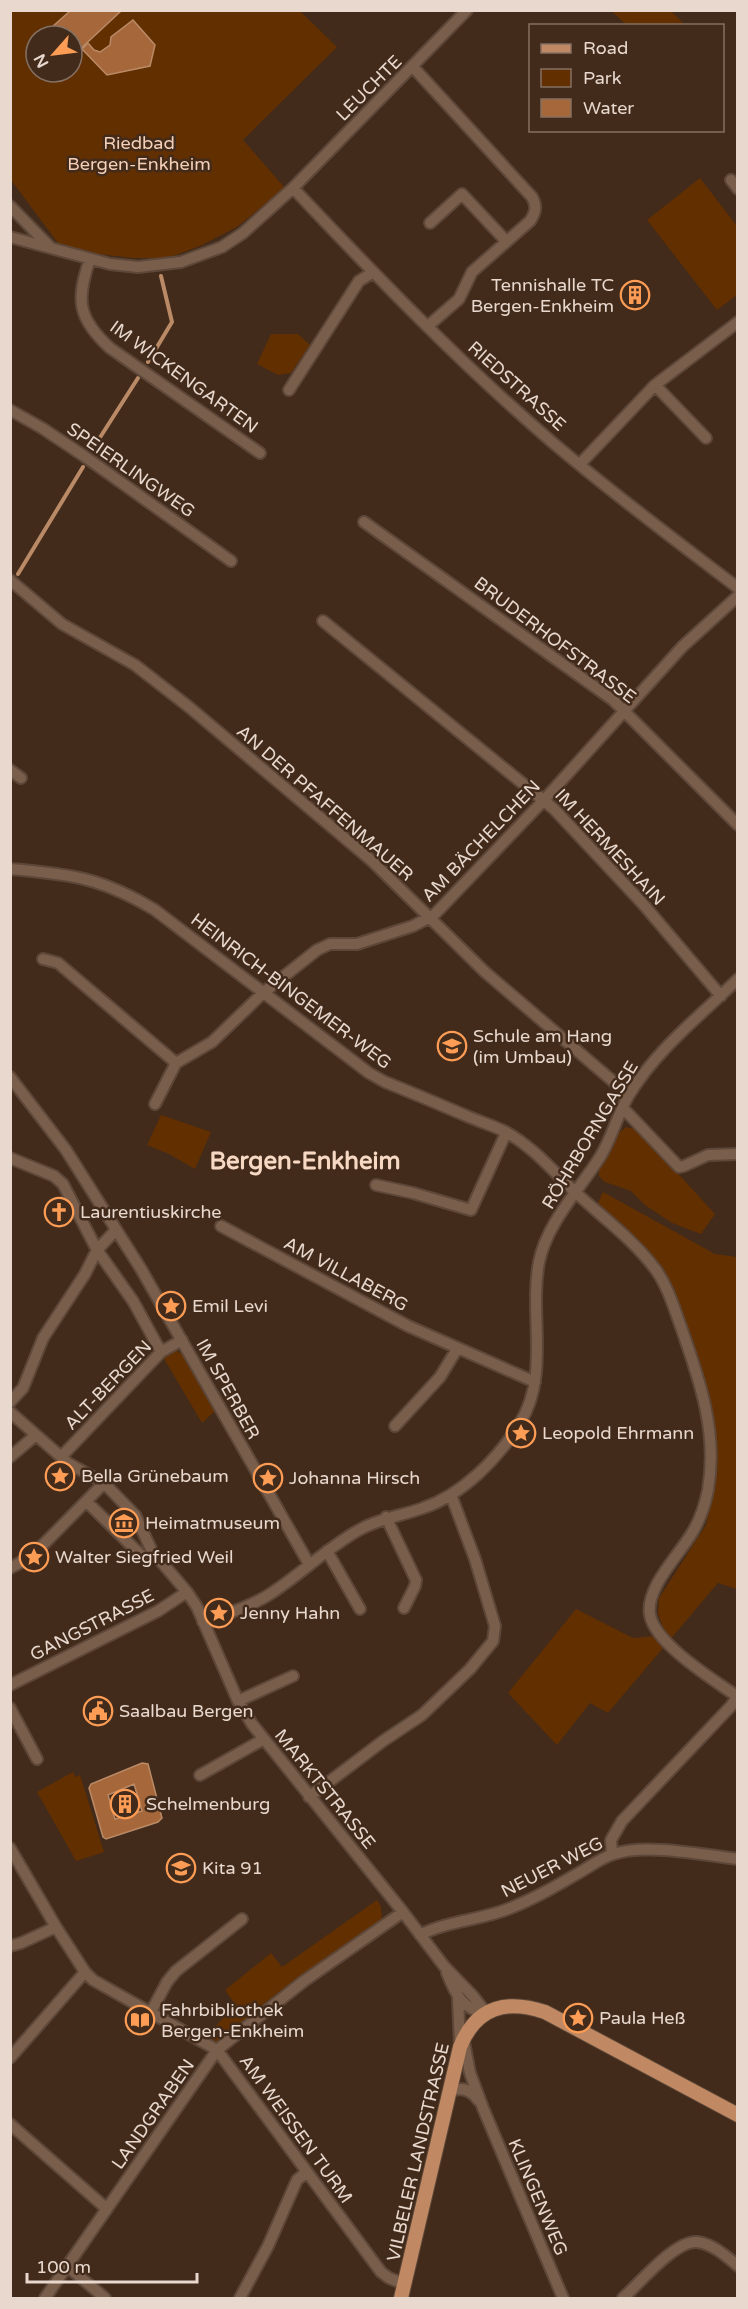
<svg xmlns="http://www.w3.org/2000/svg" width="748" height="2309" viewBox="0 0 748 2309" font-family="'Varela Round',sans-serif">
<rect width="100%" height="100%" fill="#422b1b"/>
<path fill="#622f00" fill-rule="evenodd" d="M11,11H300L337,47L243,140L285,188L237,227L200,246L168,258H133L90,253L58,243L11,180ZM36,36H72V72H36Z
M612,11H671L685,25H626Z
M700,178L737,226V295L717,310L647,220Z
M271,334H298L310,345L291,373L278,375L257,364Z
M161,1115L211,1132L195,1169L169,1154L147,1145Z
M626,1127L638,1130L715,1214L701,1234L672,1223L645,1205L631,1191L605,1182L599,1176V1168L619,1133Z
M603,1192L715,1254L737,1257V1589L718,1583L608,1713L590,1703L557,1745L508,1693L576,1609L633,1638L666,1635L658,1614L659,1598L706,1525L716,1483L715,1423L692,1346L673,1293L662,1267L597,1205Z
M176,1349L179,1353L182,1352L215,1411L202,1423L163,1357Z
M73,1772L75,1777L80,1775L104,1852L76,1861L37,1792Z
M377,1900L381,1907L382,1920L276,1994L217,2043L206,2035L236,2006L225,1990L271,1953L282,1967Z"/>
<path fill="#a6683b" stroke="#ba8a67" stroke-width="1.5" fill-rule="evenodd" d="M70,11V10L121,11L76,53L72,49V36H60L52,27Z
M133,20L155,45L150,66L107,75L82,49L88,43L94,50L100,52L110,45L111,37Z
M142,1763L148,1764L162,1818L158,1822L106,1839L103,1837L89,1788L91,1784ZM134,1784L142,1811L115,1819L108,1795Z"/>
<g fill="none" stroke-linecap="round" stroke-linejoin="round">
<path stroke="#ba8a67" stroke-width="4" d="M148,362L172,322L161,276
M92,450L138,378
M18,574L83,467"/>
<g stroke="#5d4738" stroke-width="14">
<path id="minor" d="M413,67L532,197C537,206 536,212 530,221L472,272L459,299L428,326
M731,180L738,189
M293,188C376,276 460,363 552,442C612,493 675,540 738,588
M10,206L50,247
M430,223L462,194L506,241
M10,237L110,264L138,267L181,262L222,247L243,233L293,188L467,10
M90,259C76,299 77,318 110,348L260,453
M655,385L706,438
M289,390L359,281L372,273
M10,410L42,428L84,456L231,561
M580,464L655,385L738,322
M364,522L613,700L738,825
M10,580L62,624L135,665L189,707L372,861L485,972L629,1095
M323,621L554,809L643,904L721,996
M10,770L21,778
M10,869C71,874 102,878 155,910L369,1073L385,1082C413,1093 441,1105 469,1117C481,1122 494,1126 506,1132C533,1147 553,1171 574,1191C602,1217 633,1239 656,1270C668,1287 674,1308 681,1327C700,1381 718,1433 708,1490C705,1505 700,1520 692,1533C679,1555 645,1588 650,1615C655,1644 714,1680 738,1697
M43,959L58,963L176,1063
M10,1077L66,1150L141,1269L309,1564
M155,1104L176,1063L212,1042L263,993L317,950L330,944H357L413,926L434,915L544,800L682,647L738,596
M623,1108L679,1167L684,1166L708,1155L738,1154
M10,1158L54,1176L63,1184L97,1250L133,1301L161,1352
M376,1185L413,1193L471,1210L506,1133
M221,1226L408,1326L535,1382
M10,1402L23,1388L43,1338L85,1274L97,1250L116,1230
M10,1412L68,1463L104,1483L135,1515L152,1551L187,1592L197,1607L238,1701L252,1724L403,1912L444,1966L473,1996L486,2013
M395,1426L440,1377L457,1349
M10,1457L36,1435
M61,1457L161,1352L182,1340
M87,1502L145,1559L152,1551
M386,1517L416,1580L415,1586L404,1608
M327,1551L360,1609
M10,1568L31,1557L104,1483
M203,1622C226,1614 250,1607 270,1594C301,1574 327,1548 359,1530C380,1518 401,1516 423,1508C462,1495 499,1458 520,1423C550,1375 529,1315 539,1262C547,1223 579,1190 600,1157C612,1138 617,1115 629,1095C656,1050 700,1016 738,979
M10,1685L158,1611L187,1592
M238,1701L293,1676
M10,1708L37,1759
M200,1775L264,1739
M309,1797L383,1741L422,1715L470,1669L493,1641L495,1626L475,1559L451,1495
M10,1848L56,1927L85,1972L93,1980L217,2050L381,2272L389,2278L404,2284
M612,1854L611,1840L622,1821L731,1706L737,1697
M420,1935C447,1921 480,1920 508,1909C534,1899 558,1885 582,1871C592,1865 603,1857 614,1854C645,1843 705,1855 738,1859
M10,1946L21,1943L56,1927
M447,1973C455,1993 462,2010 486,2013
M458,1997L460,2047
M151,2012L167,1982L176,1971L242,1919
M464,2042L470,2073L483,2108L563,2298
M10,2058L85,1972
M450,2091C461,2087 471,2089 478,2100
M10,2124L107,2209
M67,2266L105,2298
M45,2298L217,2050L304,1981L403,1912
M240,2298L268,2246L297,2180L307,2172
M623,2298C639,2284 675,2240 697,2242C713,2244 726,2256 738,2266"/>
</g>
<g stroke="#5d4738" stroke-width="16">
<path id="major" d="M401,2298L460,2047C476,2007 506,1999 545,2012L738,2115"/>
</g>
<use href="#minor" stroke="#7a5e4c" stroke-width="10"/>
<use href="#major" stroke="#c08963" stroke-width="14"/>
</g>
<defs>
<g id="building-ring" transform="scale(1.5)"><circle r="9.5" fill="#422b1b" stroke="#fd9d55" stroke-width="1.5"/><path d="M-4-6H4V6H1V3H-1V6H-4ZM-2.5-4.3h1.7v1.8h-1.7ZM.8-4.3h1.7v1.8H.8ZM-2.5-1h1.7V.8h-1.7ZM.8-1h1.7V.8H.8Z" fill="#fd9d55"/></g>
<g id="school-ring" transform="scale(1.5)"><circle r="9.5" fill="#422b1b" stroke="#fd9d55" stroke-width="1.5"/><path d="M0-5L7-2L0 1L-7-2ZM-4 1L0 2.5L4 1V4Q0 6-4 4Z" fill="#fd9d55"/></g>
<g id="church-ring" transform="scale(1.5)"><circle r="9.5" fill="#422b1b" stroke="#fd9d55" stroke-width="1.5"/><path d="M-1.2-6h2.4v3.5h3.3v2.4h-3.3V6h-2.4V-.1h-3.3v-2.4h3.3Z" fill="#fd9d55"/></g>
<g id="sight-ring" transform="scale(1.5)"><circle r="9.5" fill="#422b1b" stroke="#fd9d55" stroke-width="1.5"/><path d="M0-6L1.8-2.2L6-1.7L2.9 1.2L3.7 5.4L0 3.3L-3.7 5.4L-2.9 1.2L-6-1.7L-1.8-2.2Z" fill="#fd9d55"/></g>
<g id="museum-ring" transform="scale(1.5)"><circle r="9.5" fill="#422b1b" stroke="#fd9d55" stroke-width="1.5"/><path d="M0-6L6-3V-2H-6V-3ZM-5-1h2V3h-2ZM-1-1h2V3h-2ZM3-1h2V3H3ZM-6 4H6V6H-6Z" fill="#fd9d55"/></g>
<g id="civic-ring" transform="scale(1.5)"><circle r="9.5" fill="#422b1b" stroke="#fd9d55" stroke-width="1.5"/><path d="M-.6-6.5H3V-4.5H.6V-3L4-1V1h2V6H-6V1h2V-1L-.6-3ZM-1.2 2.5V6h2.4V2.5Z" fill="#fd9d55"/></g>
<g id="library-ring" transform="scale(1.5)"><circle r="9.5" fill="#422b1b" stroke="#fd9d55" stroke-width="1.5"/><path d="M-6-4Q-3-5.5-.7-3.5V5Q-3 3-6 4ZM6-4Q3-5.5 .7-3.5V5Q3 3 6 4Z" fill="#fd9d55"/></g>
</defs>
<g fill-rule="evenodd">
<use href="#building-ring" x="635" y="295"/>
<use href="#school-ring" x="452" y="1046"/>
<use href="#church-ring" x="59" y="1212"/>
<use href="#sight-ring" x="171" y="1306"/>
<use href="#sight-ring" x="521" y="1433"/>
<use href="#sight-ring" x="60" y="1476"/>
<use href="#sight-ring" x="268" y="1478"/>
<use href="#museum-ring" x="124" y="1523"/>
<use href="#sight-ring" x="34" y="1557"/>
<use href="#sight-ring" x="219" y="1613"/>
<use href="#civic-ring" x="98" y="1711"/>
<use href="#building-ring" x="125" y="1804"/>
<use href="#school-ring" x="181" y="1868"/>
<use href="#sight-ring" x="578" y="2018"/>
<use href="#library-ring" x="140" y="2020"/>
</g>
<g text-anchor="middle" dominant-baseline="central" stroke-width="5" stroke-linejoin="round" paint-order="stroke">
<g font-size="18" fill="#e8d8ce" stroke="#422b1b">
<text transform="translate(369 88) rotate(-45)">LEUCHTE</text>
<text transform="translate(184 377) rotate(36)">IM WICKENGARTEN</text>
<text transform="translate(517 386) rotate(42)">RIEDSTRASSE</text>
<text transform="translate(131 470) rotate(35)">SPEIERLINGWEG</text>
<text transform="translate(555 640) rotate(37)">BRUDERHOFSTRASSE</text>
<text transform="translate(325 803) rotate(41)">AN DER PFAFFENMAUER</text>
<text transform="translate(481 841) rotate(-46)">AM BÄCHELCHEN</text>
<text transform="translate(610 847) rotate(47)">IM HERMESHAIN</text>
<text transform="translate(291 991) rotate(37)">HEINRICH-BINGEMER-WEG</text>
<text transform="translate(590 1135) rotate(-59)">RÖHRBORNGASSE</text>
<text transform="translate(346 1274) rotate(28)">AM VILLABERG</text>
<text transform="translate(108 1385) rotate(-46)">ALT-BERGEN</text>
<text transform="translate(228 1389) rotate(61)">IM SPERBER</text>
<text transform="translate(92 1625) rotate(-27)">GANGSTRASSE</text>
<text transform="translate(325 1789) rotate(51)">MARKTSTRASSE</text>
<text transform="translate(552 1867) rotate(-27)">NEUER WEG</text>
<text transform="translate(153 2114) rotate(-55)">LANDGRABEN</text>
<text transform="translate(296 2129) rotate(54)">AM WEISSEN TURM</text>
<text transform="translate(418 2152) rotate(-77)">VILBELER LANDSTRASSE</text>
<text transform="translate(538 2197) rotate(67)">KLINGENWEG</text>
</g>
<g font-size="18" fill="#f4d0b8" stroke="#422b1b">
<text x="139" y="143">Riedbad<tspan x="139" dy="21">Bergen-Enkheim</tspan></text>
</g>
<g font-size="18" fill="#e8d8ce" stroke="#422b1b" text-anchor="start">
<text x="614" y="285" text-anchor="end">Tennishalle TC<tspan x="614" dy="21">Bergen-Enkheim</tspan></text>
<text x="473" y="1036">Schule am Hang<tspan x="473" dy="21">(im Umbau)</tspan></text>
<text x="80" y="1212">Laurentiuskirche</text>
<text x="192" y="1306">Emil Levi</text>
<text x="542" y="1433">Leopold Ehrmann</text>
<text x="81" y="1476">Bella Grünebaum</text>
<text x="289" y="1478">Johanna Hirsch</text>
<text x="145" y="1523">Heimatmuseum</text>
<text x="55" y="1557">Walter Siegfried Weil</text>
<text x="240" y="1613">Jenny Hahn</text>
<text x="119" y="1711">Saalbau Bergen</text>
<text x="146" y="1804">Schelmenburg</text>
<text x="202" y="1868">Kita 91</text>
<text x="161" y="2010">Fahrbibliothek<tspan x="161" dy="21">Bergen-Enkheim</tspan></text>
<text x="599" y="2018">Paula Heß</text>
</g>
<g font-size="24" font-weight="bold" fill="#f6d8c3" stroke="#422b1b">
<text x="305" y="1161">Bergen-Enkheim</text>
</g>
</g>
<rect width="748" height="2309" fill="none" stroke="#e8d8ce" stroke-width="24"/>
<rect x="529" y="24" width="195" height="108" fill="#422b1b" stroke="#847063" stroke-width="1.5"/>
<rect x="541" y="44" width="30" height="9" fill="#c08963" stroke="#847063" stroke-width="1.5"/>
<text x="583" y="54" font-size="18" fill="#e8d8ce">Road</text>
<rect x="541" y="69" width="30" height="18" fill="#622f00" stroke="#847063" stroke-width="1.5"/>
<text x="583" y="84" font-size="18" fill="#e8d8ce">Park</text>
<rect x="541" y="99" width="30" height="18" fill="#a6683b" stroke="#847063" stroke-width="1.5"/>
<text x="583" y="114" font-size="18" fill="#e8d8ce">Water</text>
<g transform="translate(54 54) rotate(242)"><circle r="28" fill="#422b1b" stroke="#847063" stroke-width="1.5"/>
<path d="M0-4.5L10 22L0 15L-10 22Z" fill="#fd9d55"/>
<text y="-9" font-size="16" font-weight="bold" text-anchor="middle" fill="#e8d8ce">N</text>
</g>
<path d="M27 2273v9h170v-9" fill="none" stroke="#e8d8ce" stroke-width="3"/>
<text x="36" y="2273" font-size="18" fill="#e8d8ce" stroke="#422b1b" stroke-width="4.5" paint-order="stroke">100 m</text>
</svg>
